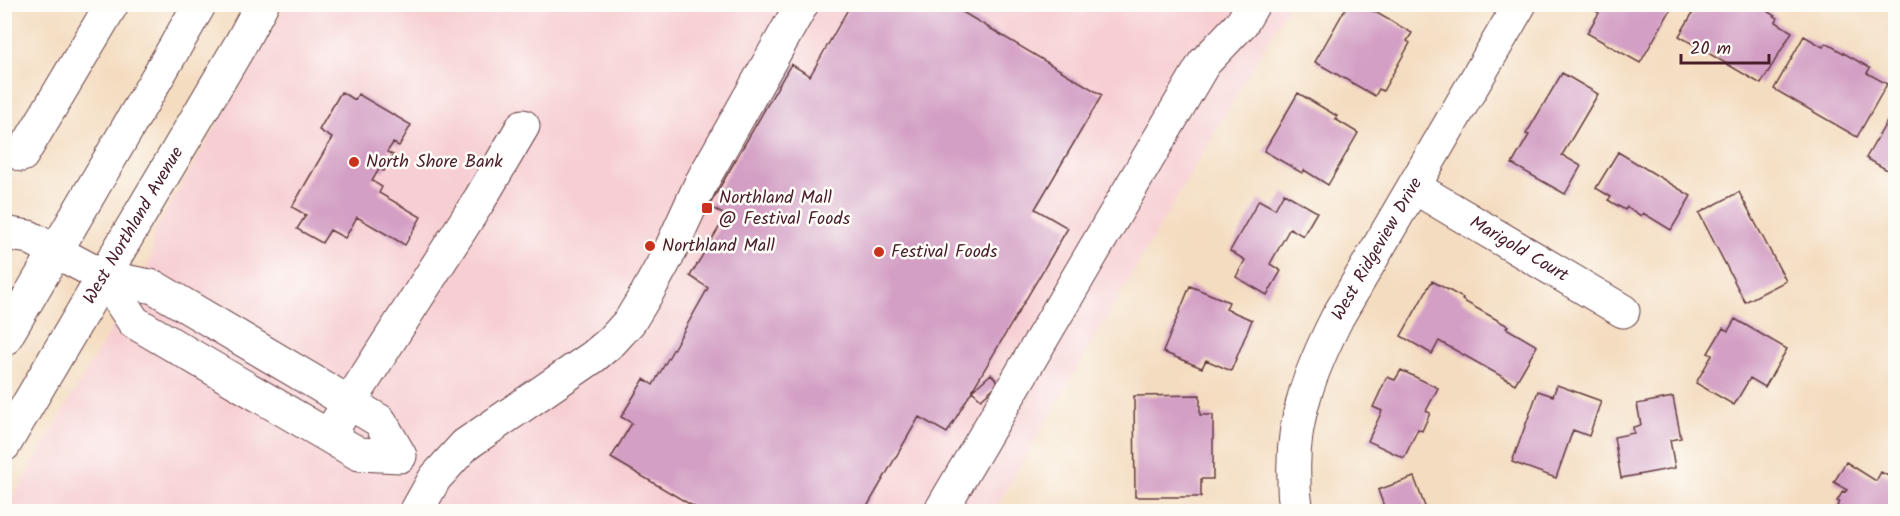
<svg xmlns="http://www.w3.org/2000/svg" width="1900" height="516" viewBox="0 0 1900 516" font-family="Kalam,sans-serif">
<rect width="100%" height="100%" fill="#fdfcf7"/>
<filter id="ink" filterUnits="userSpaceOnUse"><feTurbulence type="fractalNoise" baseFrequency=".0167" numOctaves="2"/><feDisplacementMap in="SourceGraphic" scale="12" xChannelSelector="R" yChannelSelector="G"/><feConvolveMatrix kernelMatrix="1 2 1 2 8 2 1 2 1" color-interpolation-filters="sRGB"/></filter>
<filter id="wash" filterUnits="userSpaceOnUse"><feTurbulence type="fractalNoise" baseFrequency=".008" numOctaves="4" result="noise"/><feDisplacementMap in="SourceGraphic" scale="24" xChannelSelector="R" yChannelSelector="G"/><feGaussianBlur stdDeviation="1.35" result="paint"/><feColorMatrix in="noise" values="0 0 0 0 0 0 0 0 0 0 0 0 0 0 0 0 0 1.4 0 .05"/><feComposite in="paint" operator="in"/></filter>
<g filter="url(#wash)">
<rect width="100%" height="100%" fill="#f4dcc0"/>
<path fill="#f7cfd3" d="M287,5H1289L994,511L5,512L151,260L154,232Z"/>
<g id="blocks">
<path fill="#d39fc4" d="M851,4H949L1102,95L1035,209L1068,228L947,433L919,417L864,512H703L611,458L632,423L621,417L644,379L653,385L708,288L690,276L726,216L709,206L791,64L810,76Z
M1348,4H1361L1412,33L1407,41L1410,43L1383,91L1379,89L1375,96L1315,62Z
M1600,4H1674L1640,63L1587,33L1599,13L1596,11Z
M1698,4H1756L1778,18L1776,22L1792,32L1761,84L1679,36Z
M1804,36L1823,47L1826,43L1870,68L1867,73L1887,84L1857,137L1774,89Z
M1562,73L1598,94L1562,155L1581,166L1565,194L1512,164L1529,135L1526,134Z
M341,92L355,100L358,94L411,125L399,146L393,143L387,152L393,155L384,171L379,169L372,181L382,187L379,193L421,217L405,245L357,217L345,238L330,230L322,243L297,229L306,215L292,207L332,138L319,130Z
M1298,93L1337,116L1335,119L1358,133L1328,185L1304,170L1302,173L1264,151Z
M1896,106V175L1866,158Z
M1618,152L1691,196L1671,230L1643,213L1641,216L1627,207L1625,210L1608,200L1611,197L1596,188Z
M1739,192L1786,281L1745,302L1699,213Z
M1284,193L1317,212L1303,236L1290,228L1270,264L1281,271L1267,295L1236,277L1245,260L1230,251L1259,200L1275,209Z
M1432,281L1463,298L1462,300L1508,326L1506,328L1537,346L1515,384L1439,341L1432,354L1401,336Z
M1190,286L1229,302L1226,309L1252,320L1231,371L1206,360L1202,368L1163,352Z
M1735,319L1787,349L1765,387L1750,378L1734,405L1696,383L1712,355L1708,353L1723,328L1728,331Z
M1401,370L1438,388L1426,411L1430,413L1422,431L1418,429L1404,458L1368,441L1382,411L1373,407L1387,377L1395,380Z
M991,374L999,383L981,399L972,391Z
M1557,385L1601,401L1589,436L1573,430L1556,478L1512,462L1538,391L1553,396Z
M1200,395V415H1213V479H1201V497H1135L1134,396Z
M1673,397L1681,438L1670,440L1675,468L1621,478L1614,437L1634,433L1633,427L1641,425L1637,404Z
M1846,462L1876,481L1881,472L1896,480L1892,491L1896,494V512H1834L1840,502L1837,501L1843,491L1845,492L1847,490L1834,482Z
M1414,477L1427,512H1386L1378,490Z"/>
</g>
</g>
<g filter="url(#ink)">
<use href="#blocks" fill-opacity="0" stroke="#643b41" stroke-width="1.5"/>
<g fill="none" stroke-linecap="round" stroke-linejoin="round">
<g stroke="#643b41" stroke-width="35">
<g id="minor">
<path d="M22,155L112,4"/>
<path id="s1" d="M1414,187L1623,311"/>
<path d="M4,233L29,237L104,277L154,287L380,421L400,456L359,454L134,322L104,277"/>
<path d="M337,422L480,199L523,126"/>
<path d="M416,512L435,478L465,445L593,357L612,341L630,321L647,293L668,255L701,183L802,4"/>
<path d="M940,512L1204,63L1242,23L1253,4"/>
<path id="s2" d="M1298,512C1294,501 1294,491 1294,479C1291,419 1311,370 1337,318L1520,4"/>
</g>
</g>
<g stroke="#643b41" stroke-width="35">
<g id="major">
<path d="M4,340L200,4"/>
<path id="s3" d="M4,445L240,45L262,4"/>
</g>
</g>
<use href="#minor" stroke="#fff" stroke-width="33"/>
<use href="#major" stroke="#fff" stroke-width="33"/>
</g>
</g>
<g fill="#c8321e" stroke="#fdfcf7" stroke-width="2">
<circle cx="354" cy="162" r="6"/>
<rect x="701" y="202" width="12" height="12" rx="3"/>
<circle cx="650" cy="246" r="6"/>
<circle cx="879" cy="252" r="6"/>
</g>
<g text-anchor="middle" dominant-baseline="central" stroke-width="5" stroke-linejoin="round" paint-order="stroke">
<g font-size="18" fill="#4a1f2b" stroke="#fdfcf7" text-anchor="start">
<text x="366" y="162">North Shore Bank</text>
<text x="719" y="198">Northland Mall<tspan x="719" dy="21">@ Festival Foods</tspan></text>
<text x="662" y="246">Northland Mall</text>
<text x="891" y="252">Festival Foods</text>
</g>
<g font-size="18" fill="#4a1f2b" stroke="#fdfcf7">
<text stroke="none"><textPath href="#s3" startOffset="255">West Northland Avenue</textPath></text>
<text stroke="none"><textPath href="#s2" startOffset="282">West Ridgeview Drive</textPath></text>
<text stroke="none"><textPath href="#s1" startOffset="122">Marigold Court</textPath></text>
</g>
</g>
<rect width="1900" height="516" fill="none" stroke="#fdfcf7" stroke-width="24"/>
<path d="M1681 54v9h88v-9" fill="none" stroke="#4a1f2b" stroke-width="3"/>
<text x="1690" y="54" font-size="18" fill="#4a1f2b" stroke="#fdfcf7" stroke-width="4.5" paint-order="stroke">20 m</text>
</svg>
